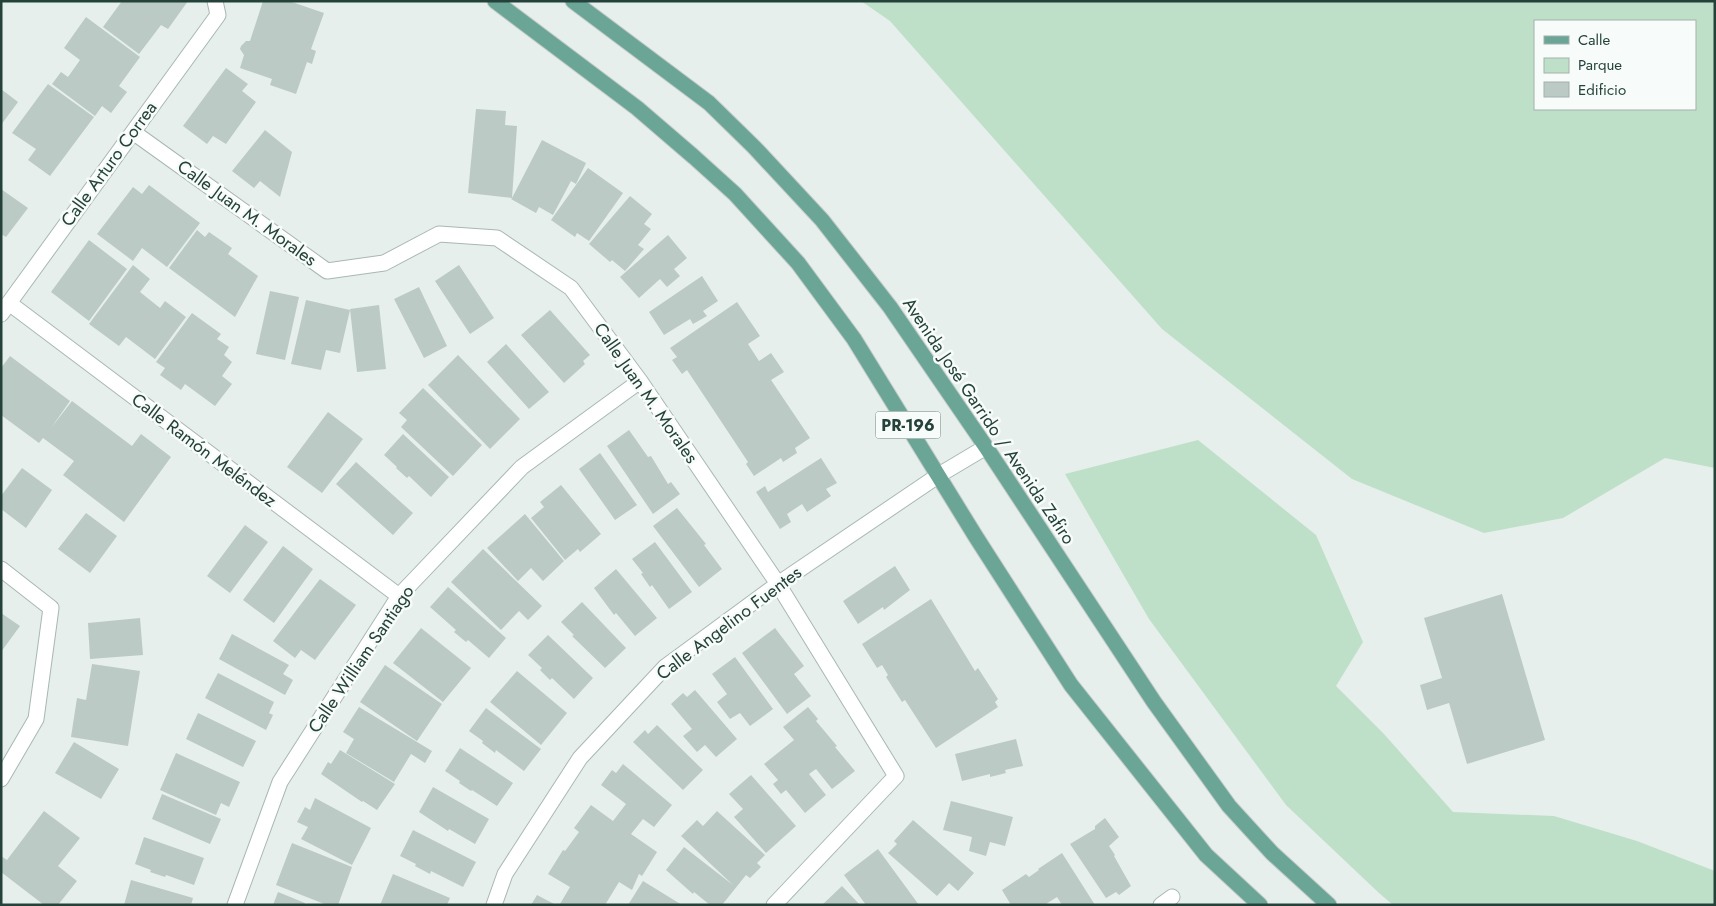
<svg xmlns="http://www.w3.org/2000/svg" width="1716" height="906" viewBox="0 0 1716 906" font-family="Jost,sans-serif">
<rect width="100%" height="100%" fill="#e6efeb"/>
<path fill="#bfe0c8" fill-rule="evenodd" d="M861,1H1715V468L1665,458L1563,518L1484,533L1352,479L1162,329L890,21ZM1535,21H1695V109H1535Z
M1198,440L1316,535L1363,642L1336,686L1384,734L1453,812L1554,816L1637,841L1715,871V905H1393L1379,893L1286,805L1149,619L1065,474Z"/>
<path fill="#bbcac4" d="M122,1H188L168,29L161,25L139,54L103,27Z
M263,1H289L324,13L311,49L316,51L312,64L307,62L296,94L270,85L272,79L240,68L244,55L240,49L241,46L246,41H250Z
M86,17L140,57L119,86L127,92L111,113L102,106L95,116L52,84L61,72L68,77L80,60L64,48Z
M226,68L248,84L242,91L256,102L226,144L213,136L207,144L183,126Z
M48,84L94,117L50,176L28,160L36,149L12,133Z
M1,89L18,102L1,125Z
M476,109L506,111L505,125L517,126L512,198L542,140L586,163L576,184L571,181L553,215L539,207L536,213L511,199L512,198L468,193Z
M265,130L292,152L280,197L260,181L254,188L232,171Z
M588,168L623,193L589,241L577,233L575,237L551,220Z
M149,185L200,223L167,267L142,248L133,261L97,234L133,187L142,194Z
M1,189L28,208L6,237L1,234Z
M630,196L652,214L644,224L651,229L638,245L644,249L625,271L612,260L610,262L589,244Z
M197,230L205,237L209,232L232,248L228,254L258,276L235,317L169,268Z
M668,235L687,258L674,269L680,276L667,287L660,279L639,298L620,277Z
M89,240L127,269L89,321L51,292Z
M133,265L150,279L140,292L160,308L165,301L186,317L155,359L126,337L119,346L89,324Z
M459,265L494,318L470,334L435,281Z
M702,276L718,301L703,311L707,316L693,324L690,319L664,335L649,312Z
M419,287L447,346L424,358L394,299Z
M270,291L299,297L285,360L256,354Z
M306,300L350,310L340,353L326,350L321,370L291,364Z
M737,302L760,336L748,344L759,361L771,353L784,372L771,380L810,438L795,448L797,453L783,462L781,458L754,476L746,464L748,462L687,370L682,374L672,360L677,357L670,348Z
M379,305L386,369L357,372L350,309Z
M550,310L590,355L583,361L585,364L564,383L521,335Z
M192,313L221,334L217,339L229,347L224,355L232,362L222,376L232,384L215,406L185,384L181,390L160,375L165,368L156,362Z
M506,344L549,392L529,409L487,362Z
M458,355L520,419L490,449L428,385Z
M10,356L70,401L51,428L72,401L132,446L141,434L171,457L124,522L63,475L74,461L43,438L39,443L1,415V368Z
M423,388L482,445L453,476L401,427L407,420L399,413Z
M328,412L363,439L322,493L287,467Z
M629,430L648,457L651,456L668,484L671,482L680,494L653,514L607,446Z
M403,434L449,477L431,497L409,476L407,478L396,468L397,467L384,455Z
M600,453L637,505L615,520L579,469Z
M821,458L837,483L826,489L831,496L807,512L802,504L787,514L791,522L780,529L756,492L765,486L768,492Z
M356,462L413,513L393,535L336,484Z
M22,468L52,490L26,528L1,509V496Z
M561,485L601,534L580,552L578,549L565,560L531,518L544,507L540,502Z
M677,508L706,544L704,545L722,569L699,587L653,526Z
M86,513L117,536L90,573L58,549Z
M525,514L564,561L543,581L531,568L518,581L487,548Z
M245,525L268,542L230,593L207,576Z
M655,542L692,592L669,609L652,585L650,587L641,574L643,573L632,559Z
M283,546L313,569L274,623L243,600Z
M483,549L542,606L528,620L519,611L501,630L451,582Z
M895,566L910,590L884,610L883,607L858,624L843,601Z
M616,569L657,618L635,636L616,613L614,615L594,588Z
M320,579L356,605L315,660L301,650L295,658L273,641Z
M448,587L506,638L489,658L468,640L466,642L454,632L456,630L430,607Z
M1502,594L1545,740L1467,764L1449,703L1427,710L1420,685L1442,678L1424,618Z
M931,599L975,671L978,668L998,699L995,702L998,707L936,748L905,700L902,702L886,677L888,675L882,665L877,668L862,644Z
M582,602L626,648L605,668L572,636L574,635L561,622Z
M1,613L20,626L1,652Z
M140,618L143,655L90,659L88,623Z
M421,628L471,668L443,702L393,663Z
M775,628L804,666L794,674L811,696L787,714L742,653Z
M232,634L289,665L283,674L293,680L285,695L219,659Z
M548,635L593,678L574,699L552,678L550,680L540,670L542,668L528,655Z
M735,657L773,709L750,726L740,713L730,719L717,702L727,694L712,674Z
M92,664L140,671L128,746L71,737L77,698L86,700Z
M385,665L442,704L417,741L360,702Z
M517,671L567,713L541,745L490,702Z
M218,673L274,702L269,713L273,715L266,730L205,698Z
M695,690L737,739L716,757L705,745L697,752L683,736L692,729L671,704L683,693L687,697Z
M359,707L432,751L425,763L411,754L394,782L346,753L354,739L343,732Z
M808,707L818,719L816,721L837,746L835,747L855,771L832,789L816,769L809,774L826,795L805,813L786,790L781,794L773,784L778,780L764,764L794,740L783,727Z
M486,708L541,749L524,771L496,750L495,753L482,743L483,741L469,731Z
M198,713L256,741L243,767L186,739Z
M657,725L703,770L683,790L633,742L645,730L648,734Z
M1016,739L1023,766L1005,770L1006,773L990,777V774L962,781L955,754Z
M74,742L119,769L101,799L55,773Z
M460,748L513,783L497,806L472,790L471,791L459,783L460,781L445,771Z
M340,750L395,784L377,810L363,801L362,802L321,774L328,762L331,764Z
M176,753L240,782L229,807L221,803L216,815L160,790Z
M623,764L672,805L654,827L643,819L631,834L657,852L642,876L639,874L632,890L619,882L605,905H561L560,904L570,887L548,874L563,850L565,851L579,832L574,828L591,805L613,821L626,804L601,785L612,770L616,773Z
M751,775L796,826L766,853L734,817L743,809L729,794Z
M433,787L489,819L475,844L449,829L448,831L419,812Z
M162,794L221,819L210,844L152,819Z
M315,798L371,828L352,865L301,839L308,827L297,822L305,807L310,810Z
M951,801L1013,817L1005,846L990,842L986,856L969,851L972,837L943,830Z
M44,811L80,838L58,866L77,881L58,905H44L1,872V856L7,860Z
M717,811L765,855L757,863L761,867L750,878L746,875L722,905H710L694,892L693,894L666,870L684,847L733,885L681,836L697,820L703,826Z
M1105,818L1119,837L1109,846L1115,855L1114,856L1131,886L1119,895L1116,892L1106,898L1070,844L1095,829V826Z
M913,820L974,873L958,891L949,883L937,896L888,853L897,844L894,841Z
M413,830L476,862L463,887L431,871L430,874L415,866L416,864L400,856Z
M144,837L204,858L194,885L166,875L165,877L150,872L151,870L135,864Z
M292,843L352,867L338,905H327L276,885Z
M878,849L919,905H866L844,875Z
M1062,853L1095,905H1062L1057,897L1046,904L1047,905H1011L1002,890L1026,874L1029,877L1039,870L1038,869Z
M393,874L450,898L447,905H380Z
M131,880L193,898L191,905H124Z
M643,881L682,905H628Z
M842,886L860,905H822Z
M278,892L305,903L304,905H273Z
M537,895L556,905H531Z"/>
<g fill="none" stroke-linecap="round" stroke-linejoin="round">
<g stroke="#a8b8b2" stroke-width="17">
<path id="minor" d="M133,132L327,271L384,263L439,234L497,238L571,288L640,381L778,584L896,776L774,905
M9,303L399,596
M1,314L218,15L215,1
M1,569L51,608L36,719L1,779
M235,905L280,782L399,596L522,467L640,381
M494,905L505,874L580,758L665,667L778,584L939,475L986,447
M1161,905L1172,897"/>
</g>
<g stroke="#c2cac8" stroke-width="17">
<path id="major" d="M495,1L637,108L694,157L735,194L798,263L854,339L976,537L1071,685L1206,855L1260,905
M573,1L709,103L754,147L822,220L890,307L986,447L1154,702L1229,806L1272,853L1329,905"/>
</g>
<use href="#minor" stroke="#fff" stroke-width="15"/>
<use href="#major" stroke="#6aa596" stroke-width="15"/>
</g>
<g text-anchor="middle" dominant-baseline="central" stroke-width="5" stroke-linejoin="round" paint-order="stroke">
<rect fill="#f7fbf9" stroke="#637a73" stroke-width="1" x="875.5" y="411.5" width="65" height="27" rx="4"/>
<g font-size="16" font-weight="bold" fill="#24423a">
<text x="908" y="425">PR-196</text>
</g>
<g font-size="18" fill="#24423a" stroke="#f7fbf9">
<text transform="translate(109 164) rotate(-54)">Calle Arturo Correa</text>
<text transform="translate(247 213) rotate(36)">Calle Juan M. Morales</text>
<text transform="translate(646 393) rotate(55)">Calle Juan M. Morales</text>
<text transform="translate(989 421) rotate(56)">Avenida José Garrido / Avenida Zafiro</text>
<text transform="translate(204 450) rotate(37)">Calle Ramón Meléndez</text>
<text transform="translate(729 623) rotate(-37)">Calle Angelino Fuentes</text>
<text transform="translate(361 659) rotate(-56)">Calle William Santiago</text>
</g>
</g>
<rect width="1716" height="906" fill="none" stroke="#24423a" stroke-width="5"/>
<rect x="1534" y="20" width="162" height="90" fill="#f7fbf9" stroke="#a3b1ad"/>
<rect x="1544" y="36" width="25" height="8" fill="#6aa596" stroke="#a3b1ad"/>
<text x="1578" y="45" font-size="15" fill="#24423a">Calle</text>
<rect x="1544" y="58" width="25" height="15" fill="#bfe0c8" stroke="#a3b1ad"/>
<text x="1578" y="70" font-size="15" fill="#24423a">Parque</text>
<rect x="1544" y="82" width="25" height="15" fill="#bbcac4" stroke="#a3b1ad"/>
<text x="1578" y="95" font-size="15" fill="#24423a">Edificio</text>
</svg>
